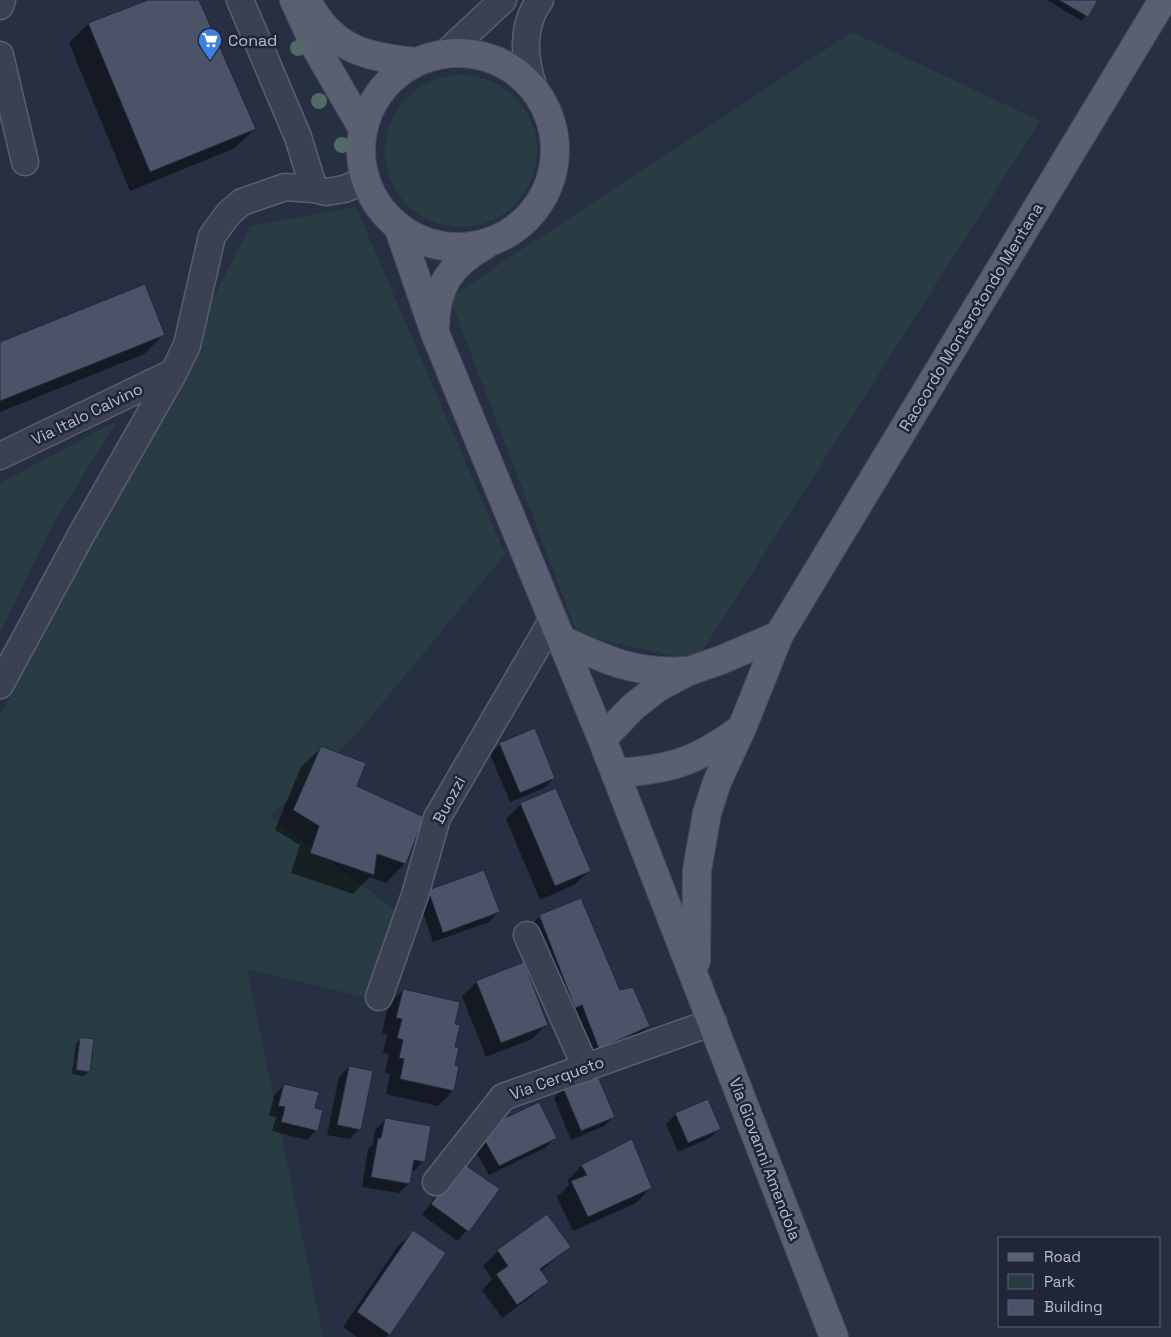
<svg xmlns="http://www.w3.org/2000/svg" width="1171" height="1337" viewBox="0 0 1171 1337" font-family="'Space Grotesk',sans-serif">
<rect width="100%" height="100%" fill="#272f42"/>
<path fill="#293c43" d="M852,32L1040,121L696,661L578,635L450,299L501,263Z
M385 151a76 76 0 1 1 152 0a76 76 0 1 1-152 0Z
M356,207L505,554L356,735L270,816L396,911L363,997L247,969L323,1337H0V716L250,226Z
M117,421L53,524L0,633V483Z"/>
<path fill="#0007" d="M151,0H198L255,129L235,148L130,191L69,43L88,24Z
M1047,0H1097L1082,21Z
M164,334L144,354L0,412V344Z
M500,744L554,778L544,788L510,802L490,754Z
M321,748L355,786L405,863L386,883L370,877L353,894L291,873L300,845L275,830L301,767Z
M521,804L589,871L574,885L540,900L506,819Z
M428,891L498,912L489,922L433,942L419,901Z
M540,916L620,992L648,1026L633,1041L584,1063L525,931Z
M477,982L547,1024L532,1039L486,1057L462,996Z
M403,990L454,1024L453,1091L438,1106L386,1094L390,1074L385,1073L389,1054L383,1053L387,1034L382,1033L388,1005Z
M81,1039L89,1071L84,1076L72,1074L76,1043Z
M349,1067L359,1129L350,1139L327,1135L339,1077Z
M284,1085L313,1108L316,1130L307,1140L272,1131L276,1117L269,1116L274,1095Z
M563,1089L614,1116L604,1126L571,1140L554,1098Z
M676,1114L719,1129L710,1138L678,1152L666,1124Z
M385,1120L423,1161L414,1171H411L409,1183L399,1193L362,1187L368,1149L373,1144L375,1130Z
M555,1138L545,1148L489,1175L470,1141Z
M632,1141L650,1188L636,1203L573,1231L557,1197L569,1185L567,1181L581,1166Z
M452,1173L498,1190L458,1241L422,1215Z
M547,1216L569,1247L540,1272L547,1282L532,1296L502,1318L482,1290L492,1279L483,1266L498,1251Z
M413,1232L389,1334L386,1337H357L343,1327L398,1246Z"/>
<path fill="#4b5368" stroke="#222839" d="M148,0H199L256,129L150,172L88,23Z
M1059,0H1098L1088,17Z
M145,284L165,335L0,401V342Z
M535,728L555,778L520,793L499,743Z
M321,746L366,763L357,786L424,817L406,864L377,854L374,875L310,853L319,826L293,810Z
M556,788L591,871L555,886L520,803Z
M484,870L500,912L443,933L428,890Z
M581,898L620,990L633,987L650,1026L599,1049L582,1005L575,1008L539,915Z
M524,962L548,1025L501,1043L476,981Z
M403,989L460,1002L455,1024L460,1025L455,1047L459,1048L455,1065L459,1066L454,1091L400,1079L404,1059L399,1058L403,1040L397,1038L402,1019L396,1018Z
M80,1037L94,1039L90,1072L76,1070Z
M349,1066L373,1071L361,1130L337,1125Z
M597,1074L615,1117L581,1131L563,1088Z
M284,1084L319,1092L315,1108L323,1110L318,1131L281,1122L285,1107L278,1106Z
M708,1099L721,1129L688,1143L675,1113Z
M539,1102L557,1138L499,1166L479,1130Z
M385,1118L431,1126L425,1162L414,1160L410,1184L371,1177L378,1138H381Z
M632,1139L652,1188L588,1217L571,1181L587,1175L581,1165Z
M461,1162L500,1189L469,1232L431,1204Z
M547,1214L571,1247L540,1269L549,1282L517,1305L496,1274L508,1266L497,1250Z
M413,1230L446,1253L390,1335L357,1312Z"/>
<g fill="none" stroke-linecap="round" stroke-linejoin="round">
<g stroke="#595f6f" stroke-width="29">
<path id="minor" d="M240,0L298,137L314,189
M0,6L2,0
M445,54L503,0
M0,55L25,162
M535,91C524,62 520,27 540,0
M0,456L174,372
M0,685L80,537L174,372L187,345L212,236L229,213L242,202L285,187L314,189L326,192L344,189L366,180
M527,935L586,1068
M379,997L415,895L437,818L553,619
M436,1182L503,1097L713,1022"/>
</g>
<g stroke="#454a5b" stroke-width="30">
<path id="major" d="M294,0L316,48L363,129
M308,3C334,50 366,57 416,62
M361 150a97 97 0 1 1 194 0a97 97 0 1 1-194 0Z
M398,226L435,333L602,739L834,1337
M435,327C436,286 450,265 485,245
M562,640C606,660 635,674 685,671
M602,739L633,707L657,688L689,671L721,660L779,635
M615,773C671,770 697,761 742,728
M696,961L697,870L707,813L717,782L742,728L779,635L1163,0"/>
</g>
<use href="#minor" stroke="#3b4152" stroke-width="26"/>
<use href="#major" stroke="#5a6071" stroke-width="28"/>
</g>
<g fill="#4f6b64">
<circle cx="298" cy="48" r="8"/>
<circle cx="319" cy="101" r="8"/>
<circle cx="342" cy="145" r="8"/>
</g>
<defs>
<g id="supermarket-pin" transform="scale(1.25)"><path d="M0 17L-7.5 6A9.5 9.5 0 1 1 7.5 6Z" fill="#3f7fe0" stroke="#202637"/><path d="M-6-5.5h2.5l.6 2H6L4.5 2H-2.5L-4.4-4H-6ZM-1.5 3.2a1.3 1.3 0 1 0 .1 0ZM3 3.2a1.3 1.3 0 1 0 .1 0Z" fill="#fff"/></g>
</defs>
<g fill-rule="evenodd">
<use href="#supermarket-pin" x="210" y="40"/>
</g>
<g text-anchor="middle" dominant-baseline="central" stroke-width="5" stroke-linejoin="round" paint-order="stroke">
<g font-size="16" fill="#b8bdcb" stroke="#202637" text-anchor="start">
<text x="228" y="40">Conad</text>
</g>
<g font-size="16" fill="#b8bdcb" stroke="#202637">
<text transform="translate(971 317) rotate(-59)">Raccordo Monterotondo Mentana</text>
<text transform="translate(87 414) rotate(-26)">Via Italo Calvino</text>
<text transform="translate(449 800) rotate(-62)">Buozzi</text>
<text transform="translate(557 1078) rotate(-20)">Via Cerqueto</text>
<text transform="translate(765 1159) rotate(69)">Via Giovanni Amendola</text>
</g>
</g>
<rect x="998" y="1237" width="162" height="90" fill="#202637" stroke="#5d6272"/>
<rect x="1008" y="1253" width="25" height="8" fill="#5a6071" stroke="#5d6272"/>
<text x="1044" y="1262" font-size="15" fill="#b8bdcb">Road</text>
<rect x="1008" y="1274" width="25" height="15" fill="#293c43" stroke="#5d6272"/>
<text x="1044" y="1287" font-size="15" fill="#b8bdcb">Park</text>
<rect x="1008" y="1300" width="25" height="15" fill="#4b5368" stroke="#5d6272"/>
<text x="1044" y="1312" font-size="15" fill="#b8bdcb">Building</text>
</svg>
